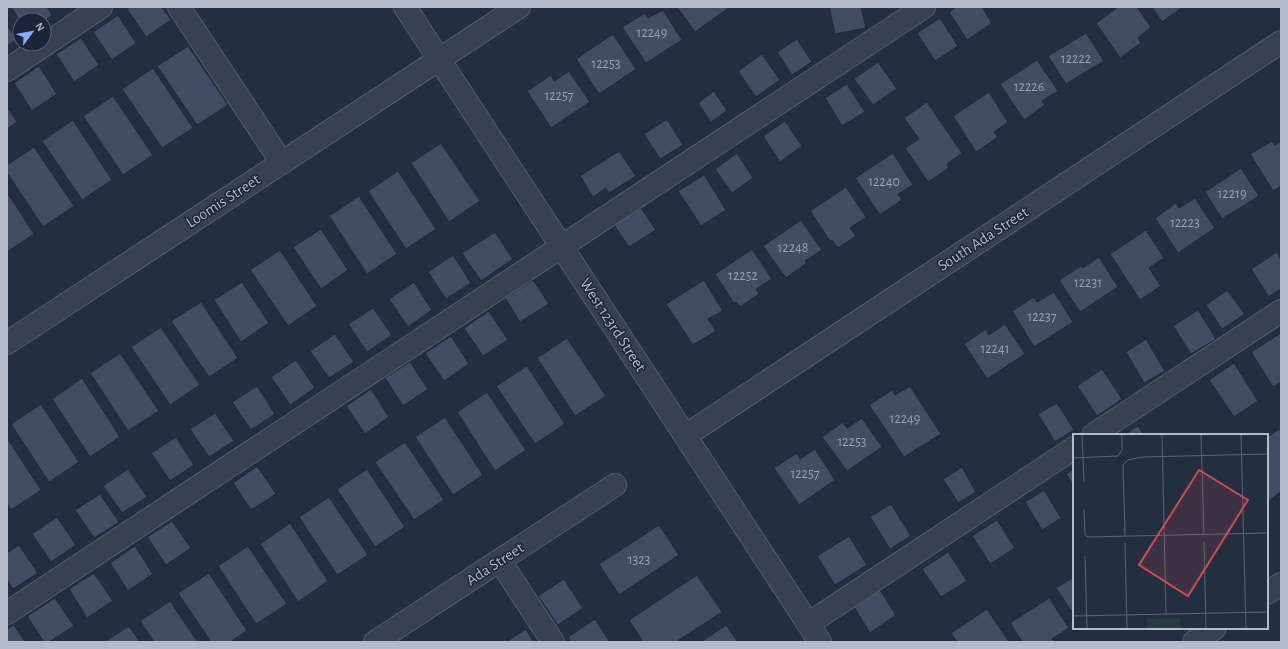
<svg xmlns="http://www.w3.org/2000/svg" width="1288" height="649" viewBox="0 0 1288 649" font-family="'Alegreya Sans',sans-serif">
<rect width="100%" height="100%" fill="#232e41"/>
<path fill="#424d63" stroke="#1e2738" d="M11,7H47L52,15L44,21L20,20V21Z
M130,7H162L171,20L146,37L127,9Z
M677,7H730L695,32Z
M829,7H861L866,28L835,34Z
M956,7H982L992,23L967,40L949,12Z
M1118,7H1137L1151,27L1138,38L1141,43L1120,58L1096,23Z
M1152,7H1183L1162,22Z
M663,10L682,40L646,63L622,27L645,13L648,18Z
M118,15L136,43L112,60L93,32Z
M940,18L958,46L935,61L917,33Z
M7,25L17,40L7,46Z
M1086,33L1104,61L1066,84L1048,56Z
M613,34L636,69L599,94L576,59Z
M81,38L99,65L74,82L56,54Z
M797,39L812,62L792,75L777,52Z
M188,46L228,105L197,125L157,66Z
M762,54L780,80L756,97L738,71Z
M1037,60L1058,91L1042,101L1045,105L1024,120L1000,84Z
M878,62L897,89L873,105L854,79Z
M39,66L57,94L32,111L14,83Z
M153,68L193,128L162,148L122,89Z
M569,71L590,102L551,128L527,91L551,75L554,81Z
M847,84L865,112L842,126L825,98Z
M714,91L727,111L711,122L698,103Z
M989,92L1008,122L994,132L998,137L976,152L953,116Z
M113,96L153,155L123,175L83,116Z
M927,102L962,153L947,164L949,168L928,182L905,148L919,139L904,118Z
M7,107L17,122L7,129Z
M667,119L683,145L660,159L644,134Z
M73,120L112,180L82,200L42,141Z
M785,121L802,146L780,162L763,136Z
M1272,141L1275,145L1281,141V186L1273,191L1250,154Z
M441,143L480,201L449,222L411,163Z
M34,147L74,206L43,227L7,173V165Z
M619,151L636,176L609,193L606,188L593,197L580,176Z
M737,153L753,178L732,193L715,169Z
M893,153L913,185L898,194L902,200L880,215L855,178Z
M1241,168L1259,196L1222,219L1205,192Z
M398,171L436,229L406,249L368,191Z
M704,175L726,210L701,226L678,191Z
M846,187L866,217L850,228L856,236L838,248L832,240L830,241L810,211Z
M7,192L34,234L7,252Z
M359,196L397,254L367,274L329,216Z
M1195,198L1215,228L1178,253L1155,218L1176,203L1179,208Z
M641,208L656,230L629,247L614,225Z
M801,220L822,250L805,261L807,263L786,278L763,246Z
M321,229L348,270L321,289L293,247Z
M1146,230L1164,258L1149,268L1161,286L1140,300L1110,254Z
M495,232L513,259L481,281L462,253Z
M752,249L772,279L756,289L759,294L740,307L736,302L734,303L715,274Z
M280,250L317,306L288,326L250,270Z
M1277,252L1281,259V289L1269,297L1251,269Z
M453,255L471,283L446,299L428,272Z
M1099,257L1118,287L1080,312L1059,280L1081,266L1083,268Z
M533,280L549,304L520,322L505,298Z
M704,280L723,311L708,319L716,331L693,345L666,304Z
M242,282L269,323L241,342L214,300Z
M414,282L432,310L408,327L389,299Z
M1227,290L1245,314L1222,329L1206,305Z
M1054,292L1073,322L1034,347L1012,311L1034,297L1037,302Z
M201,302L238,358L209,377L171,321Z
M373,308L392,335L367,352L348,324Z
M1198,310L1216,339L1191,354L1173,326Z
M489,311L508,340L483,356L464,328Z
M1005,324L1025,354L987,379L964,344L986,329L989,335Z
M161,327L200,385L170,405L131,347Z
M1281,333V382L1273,387L1251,352Z
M335,334L354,362L329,378L310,351Z
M451,336L469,364L444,381L425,353Z
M567,338L606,396L575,416L537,358Z
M1146,339L1165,371L1144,383L1126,352Z
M120,353L159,411L128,431L90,373Z
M296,360L315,388L290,405L271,377Z
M410,362L428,389L403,406L385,378Z
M1234,363L1258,401L1234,417L1209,380Z
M527,366L565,424L535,444L496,386Z
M1102,369L1122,399L1097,416L1077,386Z
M82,378L120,437L90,457L52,399Z
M257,386L275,414L251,430L232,402Z
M910,386L941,434L904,457L869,405L892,390L895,395Z
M371,389L389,417L365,434L346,406Z
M487,392L526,450L495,471L457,412Z
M1057,403L1074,430L1055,442L1038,414Z
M41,404L79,462L49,482L11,424Z
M215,413L234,441L209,457L190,429Z
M445,417L483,475L453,495L415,437Z
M862,418L882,447L847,471L822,437L843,422L847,428Z
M1138,426L1144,435H1124Z
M1279,429L1281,432V492L1268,501L1267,437Z
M176,437L194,465L170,481L151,453Z
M7,438L41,490L11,510L7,504Z
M405,442L444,500L414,520L375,462Z
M815,449L835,480L799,505L774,468L797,453L800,459Z
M257,466L276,494L251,510L233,483Z
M962,467L976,492L958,503L943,479Z
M128,469L147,497L122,513L103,486Z
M367,469L405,527L375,547L337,489Z
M1074,469V486L1066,474Z
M1044,490L1061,518L1042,530L1025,502Z
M100,494L119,522L94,538L75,510Z
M329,497L368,555L337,575L299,517Z
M891,504L911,536L890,549L870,517Z
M57,517L76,545L51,562L32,534Z
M997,520L1015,548L990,564L972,536Z
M172,521L191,548L166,565L147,537Z
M290,523L328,581L298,602L260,544Z
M659,525L679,555L619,595L599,564Z
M849,536L867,565L835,585L817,556Z
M19,545L38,573L13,589L7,580V553Z
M135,546L153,574L128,591L110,563Z
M248,546L287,604L256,624L218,566Z
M948,552L967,581L941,597L922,569Z
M94,573L113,601L87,618L69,589Z
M209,573L247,631L230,642H211L178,593Z
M697,575L722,612L676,642H643L629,620Z
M1074,577V615L1056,588Z
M564,579L583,608L558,625L538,596Z
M880,590L896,615L870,633L854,607Z
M55,598L74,626L49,642H44L27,616Z
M1049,598L1069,628L1052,639L1054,641L1052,642H1022L1010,623Z
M170,601L198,642H154L140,621Z
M987,609L1009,642H957L951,633Z
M595,619L610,642H571L568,637Z
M14,625L25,642H7V629Z
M726,625L738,642H701Z
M129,626L140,642H104Z
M526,629L534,642H506Z"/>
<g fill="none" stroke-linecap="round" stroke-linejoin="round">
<g stroke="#555e6e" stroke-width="24">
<path id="minor" d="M179,7L282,163
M405,7L820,642
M7,70L101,7
M7,343L519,7
M1093,435L1281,311
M685,436L1281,42
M500,561L553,642
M1267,593L1281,584
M7,613L924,7
M808,624L1074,448
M375,642L615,485
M1194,642L1215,628"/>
</g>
<use href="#minor" stroke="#374051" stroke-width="22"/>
</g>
<g text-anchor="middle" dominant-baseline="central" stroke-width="3" stroke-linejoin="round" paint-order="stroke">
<g font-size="14" fill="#98a0b1">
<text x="652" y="33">12249</text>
<text x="1076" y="59">12222</text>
<text x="606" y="64">12253</text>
<text x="1029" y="87">12226</text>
<text x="559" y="96">12257</text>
<text x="884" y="182">12240</text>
<text x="1232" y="194">12219</text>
<text x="1185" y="223">12223</text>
<text x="793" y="248">12248</text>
<text x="743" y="276">12252</text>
<text x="1088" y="283">12231</text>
<text x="1042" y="317">12237</text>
<text x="995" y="349">12241</text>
<text x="905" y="419">12249</text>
<text x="852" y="442">12253</text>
<text x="805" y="474">12257</text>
<text x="639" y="560">1323</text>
</g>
<g font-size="16" fill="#b4bbcb" stroke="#1c2536">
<text transform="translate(223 201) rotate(-33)">Loomis Street</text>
<text transform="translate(983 239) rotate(-33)">South Ada Street</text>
<text transform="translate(613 325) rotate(57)">West 123rd Street</text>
<text transform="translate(495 564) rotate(-33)">Ada Street</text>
</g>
</g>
<g transform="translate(1073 434)">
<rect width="195" height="195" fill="#232e41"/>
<path d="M107,184L108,195H74V185Z" fill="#253d42"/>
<path fill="none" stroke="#5d6678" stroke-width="1" d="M9,0L11,48M89,0L93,180M128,0L131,101M168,0L173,195M0,24L45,22L49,16V0M11,75L12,101L15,103L195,99M52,102L50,31L55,26L69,23L195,20M131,108L133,195M52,109L54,195M12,122L14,195M0,182L195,178"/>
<path fill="#ce4d51" fill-opacity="0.15" stroke="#ce4d51" stroke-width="2" d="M126,36L175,66L115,162L66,131Z"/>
<rect width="195" height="195" fill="none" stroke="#b4bbcb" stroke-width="2"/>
</g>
<rect width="1288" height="649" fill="none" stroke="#b4bbcb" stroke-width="16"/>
<g transform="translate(32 32) rotate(58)"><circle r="19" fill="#1c2536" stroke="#596172"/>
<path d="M0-3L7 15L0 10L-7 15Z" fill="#85acff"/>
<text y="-6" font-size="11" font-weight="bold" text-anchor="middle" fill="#b4bbcb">N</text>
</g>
</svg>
